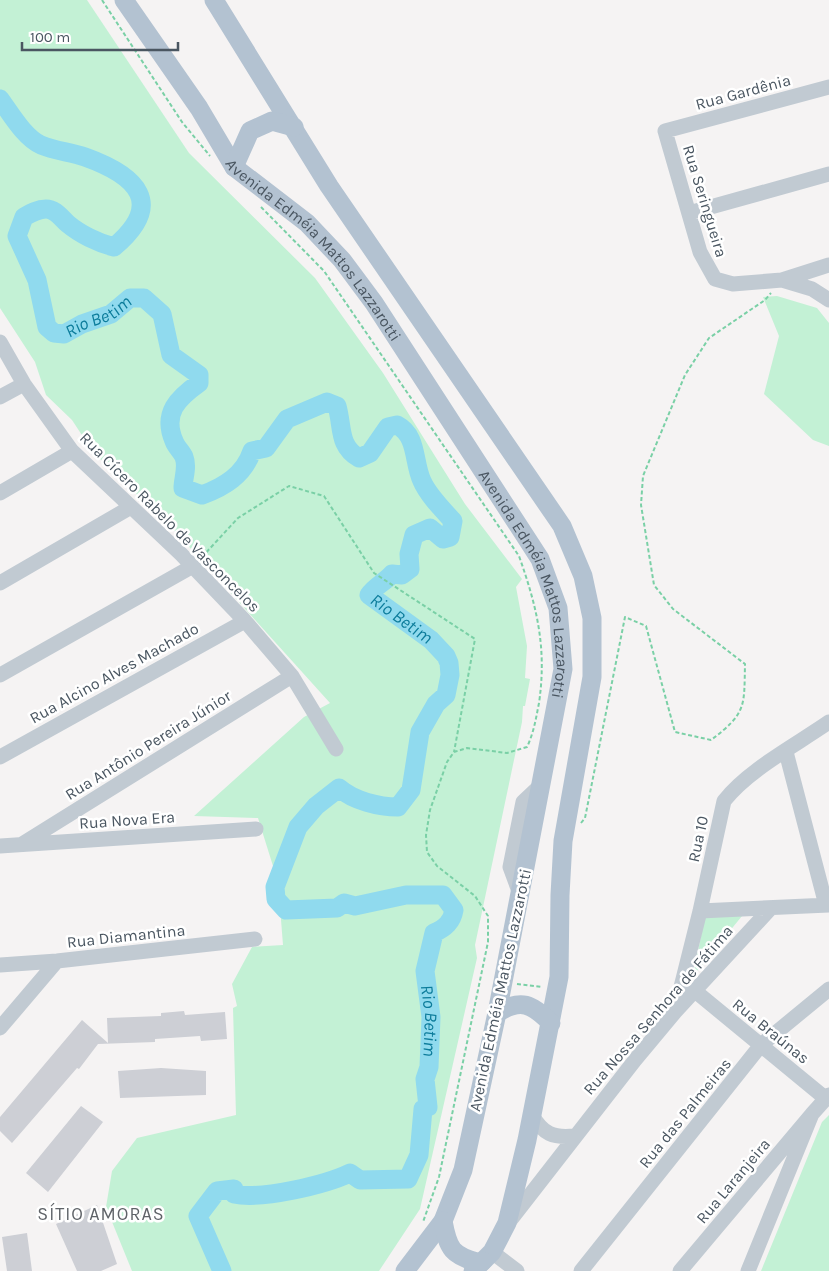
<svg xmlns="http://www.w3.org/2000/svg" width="829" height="1271" viewBox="0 0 829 1271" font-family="Karla,sans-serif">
<rect width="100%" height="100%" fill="#f5f3f3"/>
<path fill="#c3f1d5" d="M0,0H87L189,153L315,278L383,373L465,504L522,579L516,587L527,646L525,678L530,679L525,706H523L522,722L475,945L477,958L420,1209L379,1271H132L106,1207L112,1171L137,1138L236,1115L233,1008L237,1006L232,984L252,947L283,945L278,882L258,818L194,816L304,717L330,703L174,530L93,452L72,420L46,395L35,362L0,308Z
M777,296L817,308L829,323V446L813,440L764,394L779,336L763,297Z
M705,916H742L693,976Z
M829,1115V1271H761L822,1122Z"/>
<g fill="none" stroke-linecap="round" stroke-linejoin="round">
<path stroke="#90daee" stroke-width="19" id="s1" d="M0,99C11,114 24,137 41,145C55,151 71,152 85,157C138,176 165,204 114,247C98,243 80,234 68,224C61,218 56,209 46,209C38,209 31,213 24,217L17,236L37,280L47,327L54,333L64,334L82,324L111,314L130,298H144L162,314L171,355L199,375V383C178,398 162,413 174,441C176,447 182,452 184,457C188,467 183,479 183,488L202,495C224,487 244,475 252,451L266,448L287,419L327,402L337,406C343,427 338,446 359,458L370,453L388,427L397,425C418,436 413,462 422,481C428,495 443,510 453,521L450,537L443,539L430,528L414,535L409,554L410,569L402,575L392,574C385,582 375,586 369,595L431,640L446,656L449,663L450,675L446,695L436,704L420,732L411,790L398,807C379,807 354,801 339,788L316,806L298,827L275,887L276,899L286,910L337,908L344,903L355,906L406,895H443L454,910C452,922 445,928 434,933L425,971L431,1017L429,1067L425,1079L428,1107L423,1109L419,1155L408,1179L360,1180L350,1173C325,1185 261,1200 234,1194V1189L217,1191L198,1216L222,1271"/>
</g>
<path fill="#cdcfd5" d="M184,1011L185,1015L225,1012L227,1039L201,1041L200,1036L155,1039V1042L98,1044L79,1069L77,1068L12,1143L0,1131V1117L82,1020L108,1043L107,1018L161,1016V1013Z
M161,1068L206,1071V1095L120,1098L118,1071Z
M81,1106L103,1122L48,1192L26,1173Z
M97,1205L117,1264L101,1271H77L56,1224Z
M27,1233L32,1271H7L2,1237Z"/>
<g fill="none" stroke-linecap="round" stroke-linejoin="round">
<path stroke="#7ad0a6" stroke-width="2" stroke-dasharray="4 2.5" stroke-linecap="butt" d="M102,0L182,122L210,156
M261,207L324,271L519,556C537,607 547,648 539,703C536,718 534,732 527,747L507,753L467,748L454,752L447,762L430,810L426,835L427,852L437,866L475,896L488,916V942L439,1177L423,1222
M202,557L238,518L289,486L324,496L374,573L475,639L454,752
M581,823L585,818L625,617L646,626L675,732L711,740C747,713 744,706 745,664L673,609L654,585L641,505L643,476L685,375L709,338L765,300L771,293
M517,984L542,987"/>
<path stroke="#c1cad2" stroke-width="15" d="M829,87L665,131L700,252L715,279L733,284L782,280L812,289L829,300
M689,213L829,174
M782,280L829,265
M0,342L24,384L72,451L181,554L245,621L292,676L336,749
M0,397L24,384
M0,493L72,451
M0,583L131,507
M0,675L193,566
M786,752L826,905
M0,757L245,621
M22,844L292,676
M0,846L256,829
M520,894L510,867L523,802L541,785
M700,911L829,905
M0,965L57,961L255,939
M695,991L825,1098
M675,1011L700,911L724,801C748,770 796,745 829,722
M0,1028L57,961
M532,1115C543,1134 553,1138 574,1136
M509,1222L635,1060L675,1012L770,909
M492,1252L517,1271
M581,1271L761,1045L829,989
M680,1271L812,1114
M748,1271L812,1114L829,1095"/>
<g stroke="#b3c2d1" stroke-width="19">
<path id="s2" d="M124,0L199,108L234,167L307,223L342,260L374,303L540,559L558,608L563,669L497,1013L463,1170L443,1221L405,1271"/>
<path d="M214,0L329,186L562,526L583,576L592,618V677L563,841L560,895L559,977L527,1140L507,1223L492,1252L473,1271"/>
<path d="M234,167L250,131L272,121L294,127"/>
<path d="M497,1013C521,998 532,1004 551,1023"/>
<path d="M443,1221C448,1249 452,1256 480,1263L483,1261"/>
</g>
</g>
<g text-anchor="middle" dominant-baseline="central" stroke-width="5" stroke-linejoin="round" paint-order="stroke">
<g font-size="16" fill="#4a5661" stroke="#fff">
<text transform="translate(743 92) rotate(-15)">Rua Gardênia</text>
<text transform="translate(705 201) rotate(73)">Rua Seringueira</text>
<text stroke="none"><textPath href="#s2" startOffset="316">Avenida Edméia Mattos Lazzarotti</textPath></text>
<text transform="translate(170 522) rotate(45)">Rua Cícero Rabelo de Vasconcelos</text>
<text stroke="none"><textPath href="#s2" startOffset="721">Avenida Edméia Mattos Lazzarotti</textPath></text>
<text transform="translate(114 673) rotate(-29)">Rua Alcino Alves Machado</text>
<text transform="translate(148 745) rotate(-32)">Rua Antônio Pereira Júnior</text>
<text transform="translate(127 820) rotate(-4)">Rua Nova Era</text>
<text transform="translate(698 839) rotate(-78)">Rua 10</text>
<text transform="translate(126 936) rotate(-6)">Rua Diamantina</text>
<text transform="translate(500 990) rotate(-78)">Avenida Edméia Mattos Lazzarotti</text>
<text transform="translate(658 1010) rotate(-49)">Rua Nossa Senhora de Fátima</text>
<text transform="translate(771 1031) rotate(39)">Rua Braúnas</text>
<text transform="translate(685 1113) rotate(-51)">Rua das Palmeiras</text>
<text transform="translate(733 1181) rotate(-50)">Rua Laranjeira</text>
</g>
<g font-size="18" font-style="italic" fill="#0c7c9b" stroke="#fff">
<text stroke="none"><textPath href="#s1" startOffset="515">Rio Betim</textPath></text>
<text stroke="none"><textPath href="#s1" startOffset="1399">Rio Betim</textPath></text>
<text stroke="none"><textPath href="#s1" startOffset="2134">Rio Betim</textPath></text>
</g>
<g font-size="18" letter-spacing="1" fill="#5f6368" stroke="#fff">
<text x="101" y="1214">SÍTIO AMORAS</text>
</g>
</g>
<path d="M22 42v8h156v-8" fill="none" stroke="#4a5661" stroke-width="2.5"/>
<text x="30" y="42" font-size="15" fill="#4a5661" stroke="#ffffff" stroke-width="4" paint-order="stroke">100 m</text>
</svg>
